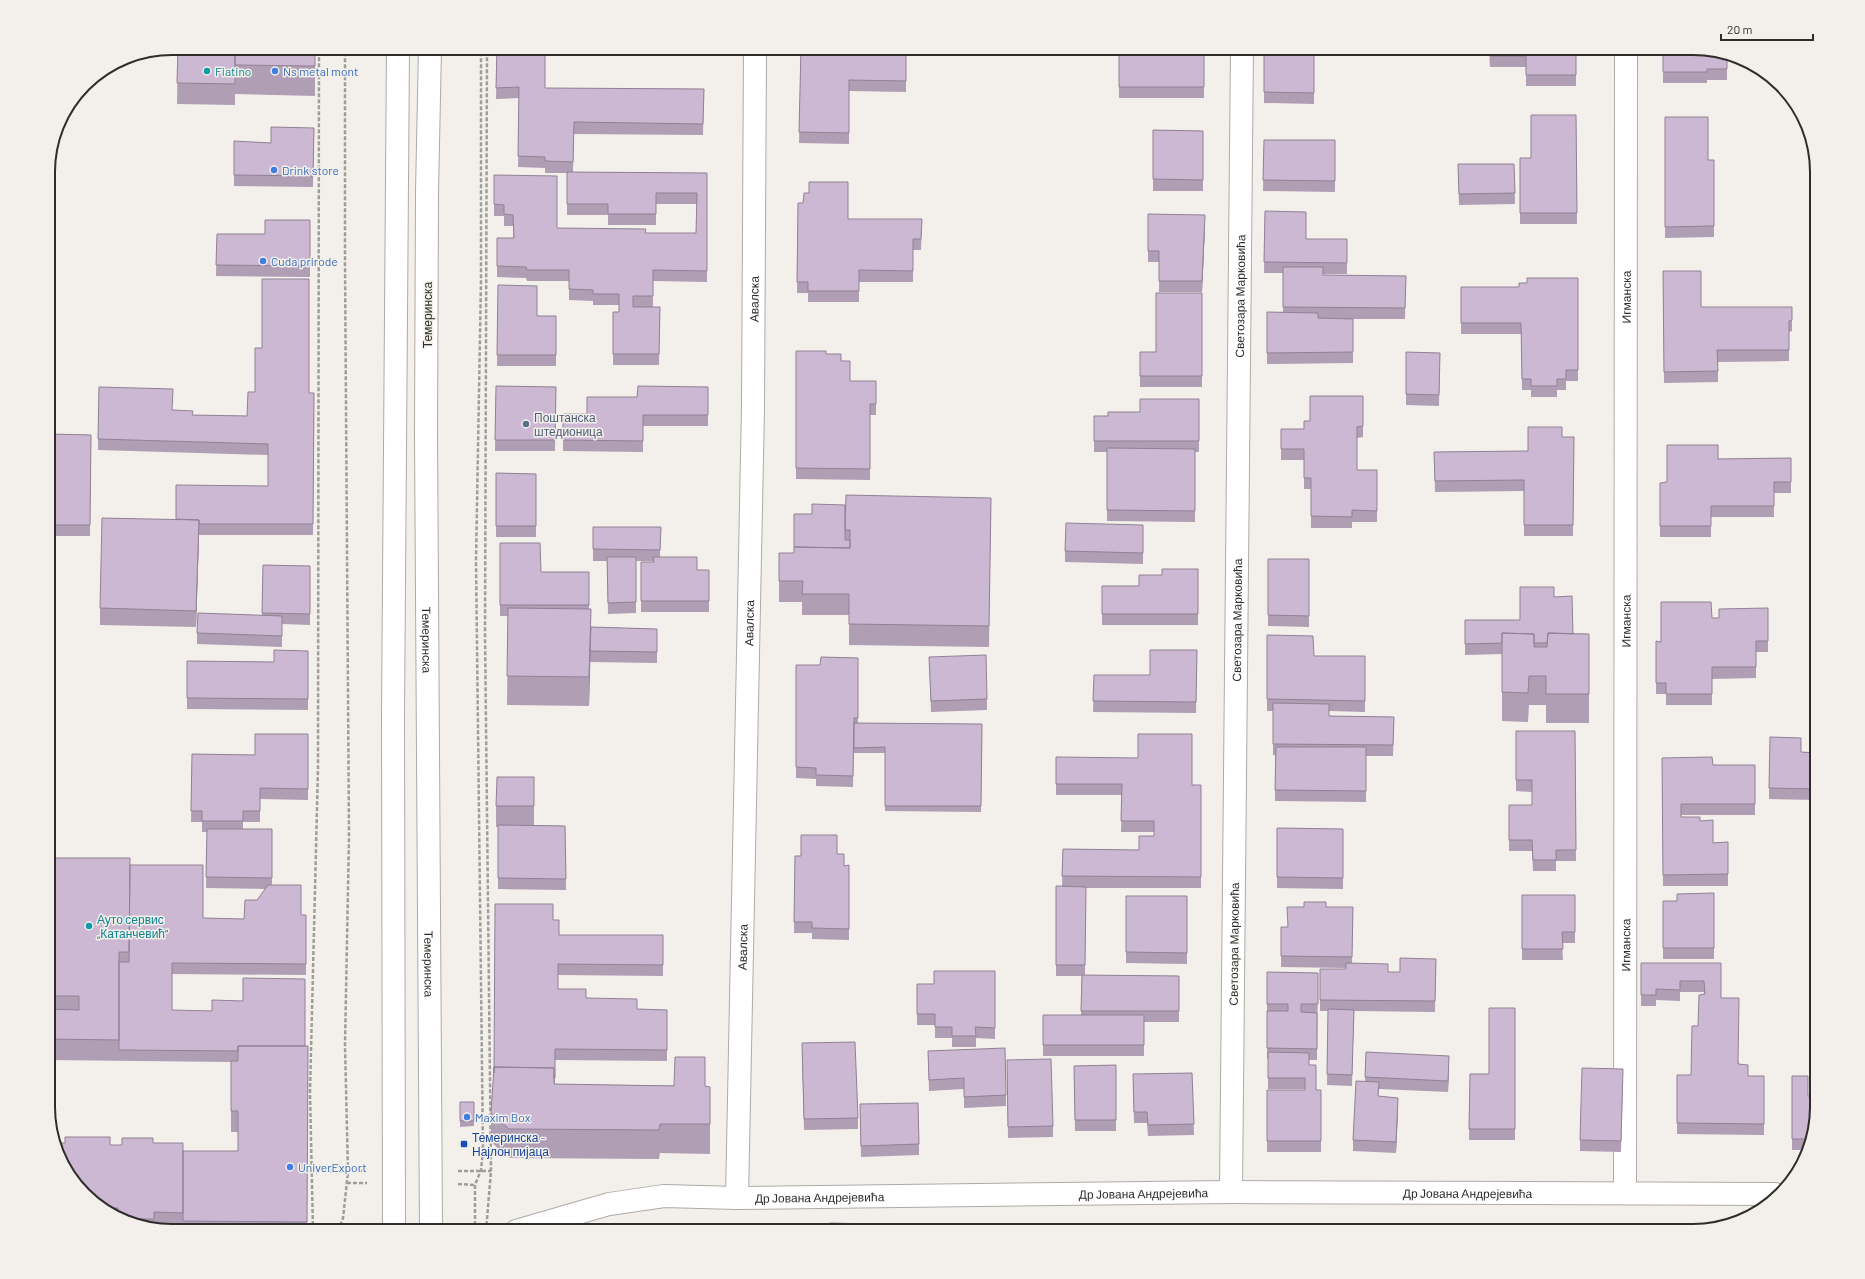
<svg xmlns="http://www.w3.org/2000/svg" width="1865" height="1279" viewBox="0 0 1865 1279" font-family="Barlow,sans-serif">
<rect width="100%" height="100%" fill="#f3f0eb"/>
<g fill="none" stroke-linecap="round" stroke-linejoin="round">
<g stroke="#aeaba7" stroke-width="24">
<g id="minor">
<path id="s1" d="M1231,1192L1242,48"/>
<path id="s2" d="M1625,1193L1626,48"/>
<path id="s3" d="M737,1198L753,407L755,48"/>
<path id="s4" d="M516,1231L609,1204L664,1196L737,1198L1231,1192L1775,1194"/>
</g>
</g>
<g stroke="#aeaba7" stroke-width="24">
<g id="secondary">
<path id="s5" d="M430,48L427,192L426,435L431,1231"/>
<path d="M394,1231L393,716L398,48"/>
</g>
</g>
<path stroke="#9f9d99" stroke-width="2.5" stroke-dasharray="4 2" stroke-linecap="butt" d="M458,1171H491
M310,1172L366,1171
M347,1183H367
M458,1184L475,1185
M313,1231L310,1092L318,768L319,48
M338,1231L343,1218L348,1172L345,1045L349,837L345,263V48
M475,1231V1185L481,1170L483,1151L476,561L481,280V48
M486,1231L491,1171L485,634L487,48"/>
<use href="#minor" stroke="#fff" stroke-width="22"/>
<use href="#secondary" stroke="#fff" stroke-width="22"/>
</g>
<path fill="#b09eb5" d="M178,48H315V96L235,94V86V105L177,104Z
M497,48L545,88L704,89L703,135L574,134L573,172L707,173V282L653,281V307H660L659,365H613V312H619V305H593V301L569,300V281H527L526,278L497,277V238H513V226H504V216H494V175L557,228L646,233H696L697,204H656V225H608V215H567V173H545V168L518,167L519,98L496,99Z
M801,48H906V92L849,91V144L799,143Z
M1119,48H1204V98H1119Z
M1465,48H1576V86H1526V67H1490L1489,48L1465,49Z
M1663,48L1727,54V80H1707V83H1663Z
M1264,53H1314V104L1264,103Z
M1576,115L1577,224H1520V158H1531Z
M1665,117L1708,160H1714V237L1665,238Z
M314,128L313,187L234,186V141L271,143Z
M1153,130L1203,131V191H1153Z
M1264,140H1335V192L1263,191Z
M49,160V180H48V164Z
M1458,164H1514L1515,204L1459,205Z
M798,203H803L848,219H922L921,250H913V282H859V302H808V293H797Z
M1265,211L1306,239H1347V274H1323V275L1406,276L1405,319H1353V363L1267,364V312H1283V273H1264Z
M1148,214L1205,226L1202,292H1159V262H1148Z
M310,220V277L216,276L217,234H265Z
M1663,271L1701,307H1792V331L1789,332V361L1718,362V382L1664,383Z
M1578,278V381H1566V390H1557V397H1531V390H1522L1521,334H1461V287H1519L1527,283Z
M498,285L537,316H556V366H497Z
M1202,293V387H1140V352H1156Z
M796,351L826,354L841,361L850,381H876V415H870V480L796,479Z
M1406,352L1440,353L1439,406L1406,405Z
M496,386L556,387L555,451H495Z
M99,387L173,410L193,415L247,416L309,393H314L313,535H199L196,627L100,625V608L176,519L268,486V455L98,450Z
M708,387V426H643V452L563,451V414H587L637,397Z
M1363,396V437L1357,438V470H1377V522H1352V528H1311V489H1304V460H1281V429H1304L1310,421Z
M1199,399V452H1195V522L1107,521V452H1094V416H1108L1140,412Z
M48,434L91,435L90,536H48Z
M1562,437H1574L1573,536H1524V491L1435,492L1434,452L1528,451Z
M1791,458V493H1774V517H1711V537H1660V483L1667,482L1718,459Z
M496,473L536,474V537H496Z
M991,498L989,647L849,645V615H802V602H779V553H794L845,505Z
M1143,525V564L1065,562V551Z
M593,527H661L660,557L697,570H709V612H641V562H653V561H636V613L608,614L607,561H593Z
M500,543L541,572H589V609L591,627L657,629V663L590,662L589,706L507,705L508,616H500Z
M1268,559H1309V627L1268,626Z
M263,565L310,566V625L282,624V647L197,644V633L262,616Z
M1198,569V625H1102V586H1139L1162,575Z
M48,588H51L50,662H48Z
M1554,597L1573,634H1589V723H1546V705H1529L1528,722L1502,721V654L1465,655V620H1520Z
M1768,608V652H1756V678L1712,679V705H1666V694H1656V641L1661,642L1712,618H1719Z
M1267,635L1314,656H1365V712L1329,711V716L1394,717L1393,756H1366V802L1275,801V755H1273V711H1267Z
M1197,650L1196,713L1093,712L1094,675H1150Z
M308,651V710L187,709V661L274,662Z
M929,657L987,699V710L931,712Z
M858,658V723L982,724L981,812L885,811V753H854V729L853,787L816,786V779L796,778V665H820Z
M1516,731H1575L1576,861H1556V871H1533L1532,851H1509V805H1532V792L1516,791Z
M308,734V800L260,799V822H243V829H272V885L301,915H306V975L172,974V1010L305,1046H308L307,1231H172L132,1224L103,1210L64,1169L110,1145H122L153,1143L183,1151H238V1132H231V1062L48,1060V858L130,878L203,918L244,919L265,889L206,888L207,832H202V822H191L192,754L255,755Z
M1801,752L1817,753V800L1769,799V788Z
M1056,757L1192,785H1201V888H1086L1085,975L1179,976V1022H1144V1056H1043V1015H1081L1082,976H1056V886H1062L1063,849L1139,850L1154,836V832H1121L1122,795H1056Z
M1662,758L1713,765H1755V815H1681V817L1700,821L1713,843L1728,842V886H1663Z
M534,777V825L565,826L566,890L498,889V827H496V806Z
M1277,828L1343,829V889L1277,888Z
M837,854L844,866L849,865V940L812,939V933H794L795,856Z
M1714,893V959H1663V901H1677Z
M1522,895H1575V943H1562L1563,960H1522Z
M1126,896H1187V964L1126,963Z
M1326,907H1353L1352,963L1388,972H1400L1436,959L1435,1012L1354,1011L1352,1086L1327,1085L1328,1011H1320V969H1346V968L1281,967V927H1288Z
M553,920L559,935H663V976L558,975V989L586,998L637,1009L667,1010V1061L555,1060V1084L705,1086L710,1116V1154L660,1153L659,1159L509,1158L491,1142V1113Z
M1641,963H1721V998L1739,1064L1748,1076H1764V1135L1677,1134V1075H1691L1698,1026L1704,992H1680V1001L1656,1000V1006H1641Z
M995,971V1039L976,1038V1047H952V1038H935V1025H917V984H934Z
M1267,972L1318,973L1317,1060H1309V1065L1316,1090H1321V1152H1267V1090H1305V1089H1268V1059H1267Z
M1515,1008V1140H1469L1470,1074H1489Z
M928,1051L1006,1095V1106L964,1108V1089L929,1091Z
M1366,1052L1449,1067L1448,1092L1379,1089L1378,1096L1398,1109L1396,1153L1353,1151V1140L1365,1082Z
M802,1054L858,1118V1129L804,1130Z
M1116,1065V1131H1075L1074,1066Z
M1007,1071L1053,1126V1137L1008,1138Z
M1192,1073L1194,1135L1148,1136L1147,1123H1134L1133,1085Z
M1792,1076L1808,1096L1817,1107L1810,1147L1809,1150H1792Z
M1623,1080L1621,1152L1580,1151V1140Z
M460,1102H474V1126L460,1127Z
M860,1115L919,1144V1155L861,1157Z"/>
<path fill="#908194" d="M1205,215V226L1202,292V281Z
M199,520V536L196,627V611Z
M591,609V639L589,706V677Z
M1449,1056V1067L1448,1092V1081Z
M1398,1098V1109L1396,1153V1142Z"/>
<path fill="#cdb8d3" stroke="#908194" d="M178,48H235V84L177,83Z
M235,48H315V66L235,65Z
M497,48H545V88L704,89L703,124L574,122L573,162L545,161V157L518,156L519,87L496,88Z
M801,48H906V81L849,80V133L799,132Z
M1119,48H1204V87H1119Z
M1489,48H1576V75H1526V56H1490Z
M1663,48H1693L1727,54V69H1707V72H1663Z
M1264,53H1314V93L1264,92Z
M1531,115H1576L1577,213H1520V158H1531Z
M1665,117H1708V160H1714V226L1665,227Z
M271,127L314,128L313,176L234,175V141L271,143Z
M1153,130L1203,131V180L1153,179Z
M1264,140H1335V181L1263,180Z
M1458,164H1514L1515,193L1459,194Z
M567,172L707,173V271L653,270V296H633V307H660L659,354H613V312H619V294H593V290L569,289V270H527L526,267L497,266V238H514L513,215L504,214V205L494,204V175L557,176V228L646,229L645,233H696L697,193H656V214H608V204H567Z
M809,182H848V219H922L921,239H913V271L859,270V291H808V282H797L798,203H803L804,193H809Z
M1265,211L1306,212V239H1347V263L1264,262Z
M1148,214L1205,215L1202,281H1159V251H1148Z
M265,220H310V266L216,265L217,234H265Z
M1283,267H1323V275L1406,276L1405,308L1283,307Z
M1663,271H1701V307H1792V320L1789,321V350H1717L1718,371L1664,372Z
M1527,278H1578V370H1566V379H1557V386H1531V379H1522L1521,323H1461V287H1519V283H1527Z
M262,279H309V393H314L313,524H199V520L176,519V485L268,486V444L98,439L99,387L173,389L172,410L193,411L192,415L247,416L248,392H255V348H262Z
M498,285L537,286V316H556V355H497Z
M1156,293H1202V376H1140V352H1156Z
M1267,312L1318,313V318L1353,319V352L1267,353Z
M796,351H826V354H841V361H850V381H876V404H870V469L796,468Z
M1406,352L1440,353L1439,395L1406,394Z
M496,386L556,387L555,440H495Z
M638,386L708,387V415H643V441L563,440V414H587V397H637Z
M1310,396H1363V426L1357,427V470H1377V511L1352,510V517L1311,516V478H1304V449H1281V429H1304V421H1310Z
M1140,399H1199V441H1094V416H1108V412H1140Z
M1528,427H1562V437H1574L1573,525H1524V480L1435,481L1434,452L1528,451Z
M48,434L91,435L90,525H48Z
M1667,445H1718V459L1791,458V482H1774V506H1711V526H1660V483L1667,482Z
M1107,448L1195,449V511L1107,510Z
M496,473L536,474V526H496Z
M846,495L991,498L989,626L849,624V594H802L803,581H779V553H794V547L850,548V530H845Z
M812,504L845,505V540H850V548L794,547V514H812Z
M102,518L199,520L196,611L100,608Z
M1066,523L1143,525V553L1065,551Z
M593,527H661L660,550L593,549Z
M500,543H540L541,572H589V605H500Z
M607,557H636V602L608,603Z
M653,557H697V570H709V601H641V562H654Z
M1268,559H1309V616L1268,615Z
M263,565L310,566V614L262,613Z
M1162,569H1198V614H1102V586H1139V575H1162Z
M1520,587H1554V597L1572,596L1573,634L1548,633L1547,643H1534V634L1502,633V643L1465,644V620H1520Z
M48,588H51L50,651H48Z
M1661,602H1711L1712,618H1719V609L1768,608V641H1756V667H1712V694H1666V683H1656V641L1661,642Z
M508,608L591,609L589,677L507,676Z
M198,613L282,616V636L197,633Z
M591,627L657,629V652L590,651Z
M1502,633L1534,634V647H1547L1548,633L1589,634V694H1546V676H1529L1528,693L1502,692Z
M1267,635L1313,636L1314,656H1365V701L1267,699Z
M274,650L308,651V699L187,698V661L274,662Z
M1150,650H1197L1196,702L1093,701L1094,675H1150Z
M986,655L987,699L931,701L929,657Z
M821,657L858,658V718H854L853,776L816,775V768L796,767V665H820Z
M1273,703L1329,704V716L1394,717L1393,745L1273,744Z
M854,723L982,724L981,806H885V747L854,748Z
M1516,731H1575L1576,850H1556V860H1533L1532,840H1509V805H1532V780H1516Z
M255,734H308V789L260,788V811H243V821H202V811H191L192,754L255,755Z
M1138,734H1192V785H1201V877L1062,876L1063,849L1139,850V836H1154V821H1121L1122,784H1056V757L1138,758Z
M1770,737L1801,738V752L1817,753V789L1769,788Z
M1276,747H1366V791L1275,790Z
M1712,757L1713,765H1755V804H1681V817H1700V821L1713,820V843L1728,842V874L1663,875L1662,758Z
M497,777H534V806H496Z
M498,825L565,826L566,879L498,878Z
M1277,828L1343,829V878L1277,877Z
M207,829H272V878L206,877Z
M801,835H837V854H844V866L849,865V929L812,928V922H794L795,856H801Z
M48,858H130L129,952H119V1040L48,1039V1009L79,1010V996H48Z
M130,865H203V918L244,919L245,900H257L268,885H301V915H306V964L172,963V1010L212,1011V1000L243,1001V978L305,979V1046H238V1051L119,1050V962H129Z
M1056,886L1086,887L1085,965H1056Z
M1714,893V948H1663V901H1677V894Z
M1522,895H1575V932H1562L1563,949H1522Z
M1126,896H1187V953L1126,952Z
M1304,902H1326V907H1353L1352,957L1281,956V927H1288L1287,907H1304Z
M495,904H553V920H559V935H663V965L558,964V989H586V998L637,999V1009L667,1010V1050L555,1049V1078H554V1068L494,1067V1073Z
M1400,958L1436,959L1435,1001L1320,1000V969H1346V963L1388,964V972H1400Z
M1641,963H1721V998H1739L1738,1064L1748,1065V1076H1764V1124L1677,1123V1075H1691L1692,1026H1698L1699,995L1705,994L1704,981H1680V990L1656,989V995H1641Z
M934,971H995V1028L975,1027L976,1036H952V1027H935V1014H917V984H934Z
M1267,972L1318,973V1004H1301V1012L1317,1013V1049L1267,1048V1011H1288V1004H1267Z
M1082,975L1179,976V1011H1081Z
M1489,1008H1515V1129H1469L1470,1074H1489Z
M1328,1009L1354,1010L1352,1075L1327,1074Z
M1043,1015H1144V1045H1043Z
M855,1042L858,1118L804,1119L802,1043Z
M238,1046H308L307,1222L183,1221V1151H238V1111H231V1061H238Z
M1005,1048L1006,1095L964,1097V1078L929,1080L928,1051Z
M1268,1052L1309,1053V1065H1316V1090H1321V1141H1267V1090H1305V1078H1268Z
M1366,1052L1449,1056L1448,1081L1365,1077Z
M675,1057H705V1086L710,1087V1124H660L659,1130L509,1129L491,1113L494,1067L554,1068V1084L674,1086Z
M1051,1059L1053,1126L1008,1127L1007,1060Z
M1116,1065V1120H1075L1074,1066Z
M1582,1068L1623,1069L1621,1141L1580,1140Z
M1192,1073L1194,1124L1148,1125L1147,1112H1134L1133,1074Z
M1792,1076H1808V1096H1817V1107L1812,1139H1792Z
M1356,1081L1379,1082L1378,1096L1398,1098L1396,1142L1353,1140Z
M460,1102H474V1121H460Z
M918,1103L919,1144L861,1146L860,1104Z
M65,1137H110V1145H122V1138H153V1143H183V1213L154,1212V1219H120L118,1217V1208H101L64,1169L57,1143H65Z
M830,1223L953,1226V1231H830Z
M1267,1230H1317V1231H1267Z"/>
<g fill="#0f9aa8" stroke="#f3f0eb" stroke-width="1.5">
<circle cx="207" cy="71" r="4"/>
<circle cx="89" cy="926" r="4"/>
</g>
<g fill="#3f7fe0" stroke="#f3f0eb" stroke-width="1.5">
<circle cx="275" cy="71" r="4"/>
<circle cx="274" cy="170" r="4"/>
<circle cx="263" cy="261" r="4"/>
<circle cx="467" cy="1117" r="4"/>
<circle cx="290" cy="1167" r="4"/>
</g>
<circle fill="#5c6f8a" stroke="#f3f0eb" stroke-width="1.5" cx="526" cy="424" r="4"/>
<rect fill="#1a4fb4" stroke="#f3f0eb" stroke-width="1.5" x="460" y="1140" width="8" height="8" rx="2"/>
<g text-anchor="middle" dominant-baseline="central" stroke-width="3" stroke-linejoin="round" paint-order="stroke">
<g font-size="12" fill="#0d838f" stroke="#f3f0eb" text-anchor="start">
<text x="215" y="71">Fiatino</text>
<text x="97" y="919">Ауто сервис<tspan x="97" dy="14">„Катанчевић”</tspan></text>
</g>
<g font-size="12" fill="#366cbe" stroke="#f3f0eb" text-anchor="start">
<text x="283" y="71">Ns metal mont</text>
<text x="282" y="170">Drink store</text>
<text x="271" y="261">Cuda prirode</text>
<text x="475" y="1117">Maxim Box</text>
<text x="298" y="1167">UniverExport</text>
</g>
<g font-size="12" fill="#2e2d2b" stroke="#f3f0eb">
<text stroke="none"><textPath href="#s1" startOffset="896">Светозара Марковића</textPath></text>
<text stroke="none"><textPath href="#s2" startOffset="896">Игманска</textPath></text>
<text stroke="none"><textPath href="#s3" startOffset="899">Авалска</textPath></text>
<text transform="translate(427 315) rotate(-90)">Темеринска</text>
<text stroke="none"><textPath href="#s1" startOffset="572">Светозара Марковића</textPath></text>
<text stroke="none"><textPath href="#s2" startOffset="572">Игманска</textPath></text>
<text stroke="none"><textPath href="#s3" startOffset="575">Авалска</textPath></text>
<text stroke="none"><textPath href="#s5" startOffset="592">Темеринска</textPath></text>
<text stroke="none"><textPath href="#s1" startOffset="248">Светозара Марковића</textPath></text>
<text stroke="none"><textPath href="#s2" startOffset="248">Игманска</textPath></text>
<text stroke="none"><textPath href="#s3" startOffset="251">Авалска</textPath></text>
<text stroke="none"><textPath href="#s5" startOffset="916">Темеринска</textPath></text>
<text stroke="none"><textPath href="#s4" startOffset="632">Др Јована Андрејевића</textPath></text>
<text stroke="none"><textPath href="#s4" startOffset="956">Др Јована Андрејевића</textPath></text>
<text stroke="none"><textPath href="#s4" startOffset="308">Др Јована Андрејевића</textPath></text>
</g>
<g font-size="12" fill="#4e5e75" stroke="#f3f0eb" text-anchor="start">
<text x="534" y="417">Поштанска<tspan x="534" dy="14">штедионица</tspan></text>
</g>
<g font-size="12" fill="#164399" stroke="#f3f0eb" text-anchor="start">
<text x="472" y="1137">Темеринска -<tspan x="472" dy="14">Најлон пијаца</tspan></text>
</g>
</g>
<path d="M0 0H1865V1279H0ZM172 55H1693A117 117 0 0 1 1810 172V1107A117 117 0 0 1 1693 1224H172A117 117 0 0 1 55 1107V172A117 117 0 0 1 172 55Z" fill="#f3f0eb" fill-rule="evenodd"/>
<path fill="none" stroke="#2e2d2b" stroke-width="2" d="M172 55H1693A117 117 0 0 1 1810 172V1107A117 117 0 0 1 1693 1224H172A117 117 0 0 1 55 1107V172A117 117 0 0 1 172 55Z"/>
<path d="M1721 34v6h92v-6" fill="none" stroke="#2e2d2b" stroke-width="2"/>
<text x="1727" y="34" font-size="12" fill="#2e2d2b" stroke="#f3f0eb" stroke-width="3" paint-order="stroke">20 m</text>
</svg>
